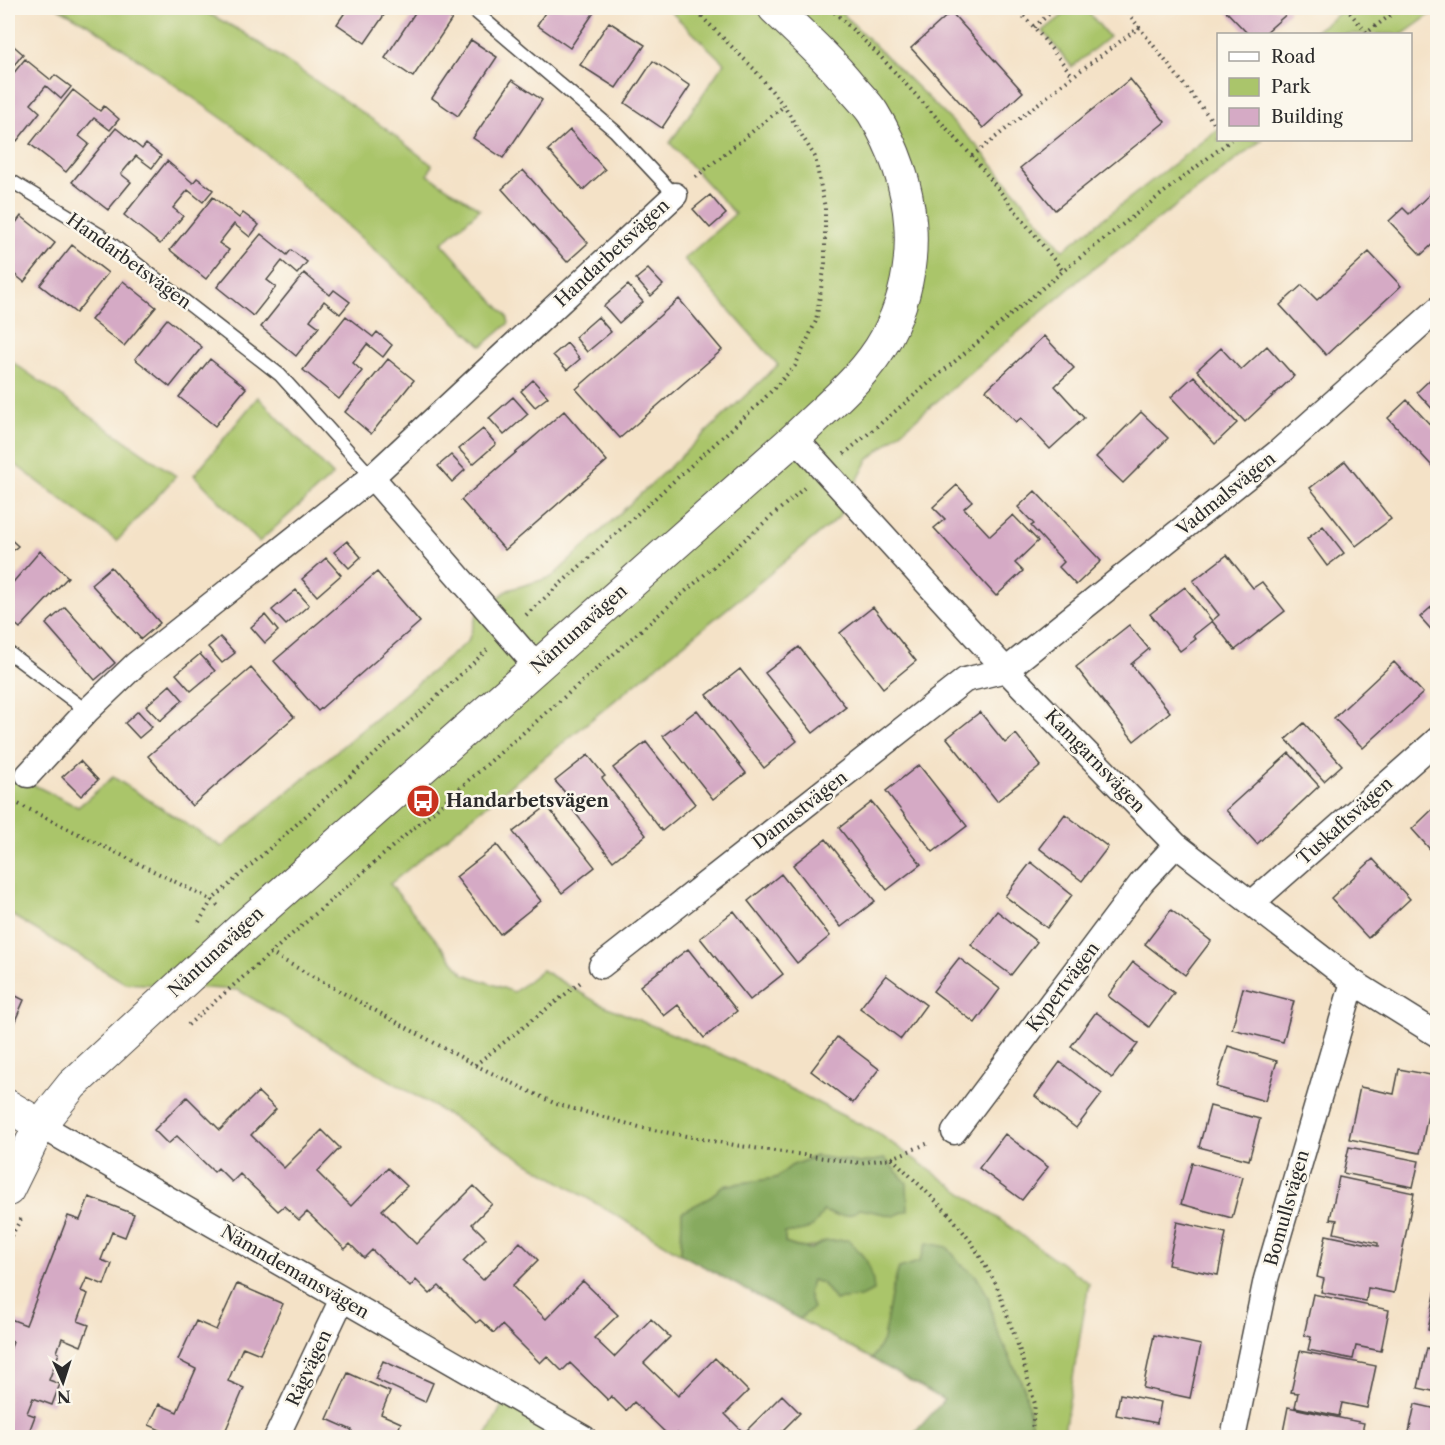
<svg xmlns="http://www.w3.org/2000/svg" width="1445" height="1445" viewBox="0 0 1445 1445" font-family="'Libre Caslon Text',serif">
<rect width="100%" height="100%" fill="#fbf7ec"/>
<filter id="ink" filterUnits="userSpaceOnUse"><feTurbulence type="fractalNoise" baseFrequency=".0167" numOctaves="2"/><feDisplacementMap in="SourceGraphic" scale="12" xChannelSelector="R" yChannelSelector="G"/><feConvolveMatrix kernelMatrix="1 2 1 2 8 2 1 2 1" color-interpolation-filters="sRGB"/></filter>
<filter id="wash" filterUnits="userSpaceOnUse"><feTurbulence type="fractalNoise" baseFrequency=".008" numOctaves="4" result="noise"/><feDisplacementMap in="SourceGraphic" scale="24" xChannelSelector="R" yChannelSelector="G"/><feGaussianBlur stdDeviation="1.35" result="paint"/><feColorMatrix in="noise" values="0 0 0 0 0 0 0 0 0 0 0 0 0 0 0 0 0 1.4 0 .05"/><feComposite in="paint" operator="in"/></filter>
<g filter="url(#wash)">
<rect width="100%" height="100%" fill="#f4e2c7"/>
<path fill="#aac56b" stroke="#6a784b" stroke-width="1.5" d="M58,8H198L241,31L338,96L386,129L432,165L428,175L480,209L442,243L507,316L509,323L482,346L283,168L233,126L91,26Z
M667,8H837L979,148L1063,250L1218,129V140H1262L1085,275L868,460L838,518L390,884L464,974L514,992L542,970L598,1003L732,1059L879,1134L1089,1283L1063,1437H1023H1027L1025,1390L994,1324L988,1296L976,1276L961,1265L947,1247L919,1262L899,1268L892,1291L883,1341L872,1359L799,1319L812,1308L808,1293L812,1280L822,1283L835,1300L860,1297L826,1241C809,1249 803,1250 785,1243V1232L823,1211L837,1216L885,1159L860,1163L816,1156L791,1166L776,1178L722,1186L711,1197L682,1213L681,1254L238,990L125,983L8,913V772L78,807L113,777L222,847L468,641L477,614L508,590L552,577L778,365L684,259L735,214L670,143L724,63Z
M1072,8H1085L1109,37L1072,67L1043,31Z
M1347,8H1437L1438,9L1403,34H1311Z
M8,359L176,476L117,541L8,459Z
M258,397L333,475L259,542L194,475Z
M508,1394L584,1438H485Z"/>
<path fill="#87aa5f" stroke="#596a45" stroke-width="1.5" d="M816,1156L860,1163L885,1159L907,1183L908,1210L894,1216L860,1209C848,1219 837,1216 823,1211C814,1232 805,1230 785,1233V1243L796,1247L811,1249L826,1241L849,1240C866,1258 872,1265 874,1291L860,1297L835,1300L822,1283L812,1280L808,1293L813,1308L799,1319L681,1254L682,1212L711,1197L722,1186L776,1178L791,1166Z
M927,1243L947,1247L961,1264L976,1276L988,1296L994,1324L1025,1390L1031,1422L1027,1437H911L944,1400L872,1359L883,1340L892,1291L899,1268L919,1262Z"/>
<g id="blocks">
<path fill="#d5aac5" d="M348,8H389L365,43L337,24Z
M418,8H435L452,19L413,77L385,58Z
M548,8H597L570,48L537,25Z
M1223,8H1287L1290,11L1264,34H1248Z
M951,12L1023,92L983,128L911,48Z
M609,22L645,45L616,88L580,65Z
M471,40L497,57L458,116L432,98Z
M8,41L23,54L15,64L8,58Z
M25,59L51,80L55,75L71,87L61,99L46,86L31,104L40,112L17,141L8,133V80Z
M653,61L690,86L662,128L625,103Z
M1130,79L1165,122L1055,210L1020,168Z
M512,80L542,100L503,158L473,138Z
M73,90L100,111L104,106L119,119L110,130L94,118L79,136L89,144L66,172L30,144Z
M116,128L142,149L146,144L161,156L152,168L136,156L121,174L131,182L108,210L72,182Z
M570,130L605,170L583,190L548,150Z
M167,161L193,183L197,178L213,190L203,202L188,190L173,208L183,216L160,244L124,215Z
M523,170L588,243L567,262L502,189Z
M1437,187V245L1435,242L1421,255L1389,221L1403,208L1409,214Z
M710,195L726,214L710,228L693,209Z
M213,197L239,218L243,213L259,225L250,237L234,224L219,243L229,250L206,279L170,250Z
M21,216L55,243L24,282L8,269V233Z
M261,234L287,255L291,250L307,262L297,274L282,261L267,280L276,287L253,316L217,287Z
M72,245L108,273L76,313L40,285Z
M1369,252L1401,286L1326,355L1280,305L1302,285L1317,300Z
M648,269L663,285L651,296L636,279Z
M304,273L330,295L334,290L350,302L340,314L324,301L310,320L319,327L296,356L261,327Z
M123,281L156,307L124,346L91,320Z
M628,285L643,302L619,323L604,306Z
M679,299L722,350L620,438L576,389Z
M346,316L373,337L377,332L392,345L383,357L367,344L353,363L362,371L339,399L303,370Z
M598,317L611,332L587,352L575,337Z
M167,319L202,347L170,387L135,359Z
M1044,336L1074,368L1055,386L1084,418L1050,449L1021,418L1016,422L986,390Z
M567,343L580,359L567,370L553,355Z
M1267,346L1294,376L1245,422L1197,370L1221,348L1241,370Z
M210,359L246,388L215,426L179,397Z
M388,359L414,380L371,434L345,412Z
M1437,373V414L1417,392Z
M1194,376L1237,423L1215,444L1171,397Z
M533,380L548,397L535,407L521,391Z
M513,397L528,414L504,435L489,418Z
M1407,400L1437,432V462L1433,467L1388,418Z
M564,411L607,461L505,550L461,500Z
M1141,412L1168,438L1123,483L1096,457Z
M483,429L496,444L473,464L459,449Z
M451,455L465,470L452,482L438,466Z
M1345,461L1391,519L1356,546L1310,488Z
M957,485L972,501L964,508L990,536L1013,515L1038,541L1015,563L1023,571L996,596L934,528L945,519L933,507Z
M1035,491L1101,561L1076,585L1059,567L1064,562L1031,526L1034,524L1018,507Z
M1323,526L1344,553L1327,566L1307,539Z
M8,537L18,546L8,555Z
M347,541L361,557L349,568L334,552Z
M40,551L68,577L20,628L8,618V588Z
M1227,555L1253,588L1262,582L1285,611L1235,650L1212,621L1219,615L1193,581Z
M326,558L341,575L317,596L302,579Z
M111,567L160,623L141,639L91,584Z
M377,572L420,622L318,711L274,661Z
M1185,587L1212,621L1193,636L1196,639L1180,651L1150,614Z
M296,590L309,605L286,625L272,610Z
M1437,602V636L1420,617Z
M65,607L115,663L95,680L46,624Z
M873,607L916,661L883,688L840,633Z
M265,615L278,631L265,643L251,627Z
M1129,625L1149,649L1131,664L1170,712L1134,741L1076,667Z
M220,637L235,653L222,663L208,647Z
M799,647L846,707L813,733L765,673Z
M200,654L215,671L191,691L176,674Z
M1394,662L1423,693L1363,748L1334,718Z
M251,668L294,717L192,806L148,756Z
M740,669L797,741L764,768L707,695Z
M170,685L183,700L160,721L146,706Z
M697,710L746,773L713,799L663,736Z
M138,711L152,727L139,738L125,723Z
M980,712L1005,743L1016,734L1041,766L997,801L947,738Z
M1304,723L1342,765L1324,781L1286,739Z
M646,742L695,804L662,831L613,768Z
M1289,753L1319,786L1257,844L1226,810Z
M588,755L605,776L602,778L646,835L613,861L565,800L569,797L555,781Z
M80,761L98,780L81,796L62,777Z
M919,765L967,826L933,852L886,791Z
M872,802L921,864L887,890L839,828Z
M1437,805V857L1412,829Z
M547,806L595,867L562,893L513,832Z
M1065,814L1108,847L1082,881L1039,848Z
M826,839L875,901L841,927L793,865Z
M497,845L541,901L500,934L456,877Z
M1373,859L1410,899L1368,938L1331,898Z
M1031,862L1072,895L1047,928L1005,896Z
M781,874L830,936L797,963L748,901Z
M1171,910L1211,941L1185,975L1145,944Z
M734,911L783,974L750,1000L700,938Z
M997,911L1037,942L1011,975L971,945Z
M688,949L737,1011L704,1038L678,1005L664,1016L640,986Z
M959,958L1000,989L975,1023L933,991Z
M1133,962L1174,993L1149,1027L1108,996Z
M886,975L926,1005L901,1039L860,1008Z
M1243,988L1294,1001L1283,1042L1232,1029Z
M8,992L24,1000L8,1037Z
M1096,1012L1138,1044L1112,1078L1071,1046Z
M837,1037L879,1069L853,1103L811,1071Z
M1228,1046L1277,1061L1265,1101L1216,1087Z
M1060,1062L1102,1094L1076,1128L1035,1096Z
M1399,1069L1436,1076L1420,1153L1349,1139L1360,1087L1394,1094Z
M258,1092L276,1109L251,1135L284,1168L322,1130L340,1148L317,1172L351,1206L388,1168L407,1186L382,1210L416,1244L474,1186L492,1204L472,1224L486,1238L463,1261L483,1280L520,1242L538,1260L512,1286L546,1319L583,1281L618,1315L594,1338L614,1357L651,1319L670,1337L644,1363L678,1396L715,1358L748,1391L725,1414L744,1433L782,1395L800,1413L777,1436L779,1437H683L678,1433L673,1437H670L634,1402L626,1411L611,1396L608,1400L570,1363L562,1371L547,1356L540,1363L502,1325L494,1333L480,1320L476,1323L439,1286L430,1294L416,1280L410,1287L372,1250L364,1258L350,1244L345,1249L307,1212L299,1220L284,1206L278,1211L240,1174L232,1182L218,1168L214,1172L177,1136L168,1144L154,1130L187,1097L220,1130Z
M1210,1106L1260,1119L1249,1160L1199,1147Z
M1005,1134L1048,1167L1022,1200L979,1168Z
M1349,1147L1419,1161L1413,1187L1343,1173Z
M1192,1163L1243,1177L1232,1218L1181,1204Z
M1339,1177L1414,1193L1394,1293L1368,1288L1366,1301L1321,1292L1324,1279L1317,1277L1326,1235L1378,1246V1243L1334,1233L1337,1220L1330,1219Z
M89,1197L134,1214L125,1237L112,1232L101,1260L112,1264L104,1285L87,1278L81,1291L88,1294L78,1321L89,1325L81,1346L62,1338L57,1352L59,1353L49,1380L60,1384L52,1405L33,1398L27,1413L35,1416L27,1437H8V1355L13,1342L8,1340V1318L26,1325L68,1216L80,1220Z
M1177,1222L1226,1233L1218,1275L1168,1265Z
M237,1284L283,1304L260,1354L243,1347L228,1381L244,1388L224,1434L232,1437H165L167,1433L149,1425L159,1404L177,1412L196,1369L178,1360L196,1321L216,1330Z
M1436,1289H1437V1332L1428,1330Z
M1313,1294L1389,1310L1381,1351L1356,1346L1353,1359L1308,1350L1311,1337L1304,1335Z
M1154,1335L1201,1345L1190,1398L1143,1388Z
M1427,1348L1437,1350V1392L1418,1388Z
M1300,1351L1376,1366L1367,1408L1342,1403L1339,1416L1295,1407L1298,1393L1291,1392Z
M383,1361L433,1383L425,1402L375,1379Z
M348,1373L390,1392L381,1414L401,1423L395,1437H348L352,1430L327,1419Z
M1120,1394L1161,1402L1157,1423L1116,1415Z
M1415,1404L1437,1409V1437H1408Z
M1288,1407L1364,1423L1361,1437H1282Z"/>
</g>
</g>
<g filter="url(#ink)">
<use href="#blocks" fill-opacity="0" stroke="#494642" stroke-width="1.5"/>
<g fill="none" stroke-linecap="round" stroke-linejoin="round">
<g stroke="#494642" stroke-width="15">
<path id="service" d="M471,8L615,131L675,195
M8,179L100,235L280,375L372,477
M8,652L87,711"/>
</g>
<g stroke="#494642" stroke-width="27">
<path id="minor" d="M795,438L1006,670L1176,845L1353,982L1438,1035
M372,477L537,667
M28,775L87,711L136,664L372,477L675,195
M1252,903L1438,739
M601,966L965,680L1006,670L1278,452L1438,309
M40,1125L584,1438
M954,1132L1142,882L1176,845
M276,1438L342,1299
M1233,1438L1266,1279L1353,982"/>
</g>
<g stroke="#494642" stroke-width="34">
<path id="tertiary" d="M8,1106L40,1125
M8,1190L40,1125L72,1085L242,928L795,438C826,407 865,377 886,338C925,264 916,183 873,113C868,105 860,97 853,89C829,59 801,34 774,8"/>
</g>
<path stroke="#494642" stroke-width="4" stroke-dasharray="1.5 4.5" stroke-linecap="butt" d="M830,8L879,55L972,156L1063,271
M1015,8L1034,27L1073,76
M1124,8L1218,128
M1346,8L1367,33
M1034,27L1056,8
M1365,34L1400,8
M972,156L1073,76L1140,27
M696,177L784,106
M844,454L1063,271L1231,140
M526,615L761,402L795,366L816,321L825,263V208L815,157L784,106L754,69L693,8
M8,799L212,900L220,908
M199,922L212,900L383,747L487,650
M270,953L475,1065L556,1104L643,1128L740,1146L860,1163L892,1158L929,1143
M188,1025L804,488
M475,1065L581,982
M892,1158L950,1215L972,1243L996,1284L1019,1348L1035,1404L1031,1438
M8,1241L21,1219"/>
<use href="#service" stroke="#fff" stroke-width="12"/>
<use href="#minor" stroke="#fff" stroke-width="24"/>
<use href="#tertiary" stroke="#fff" stroke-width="32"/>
</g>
</g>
<defs>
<g id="bus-disc" transform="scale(1.725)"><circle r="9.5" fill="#c8321e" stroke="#fbf7ec"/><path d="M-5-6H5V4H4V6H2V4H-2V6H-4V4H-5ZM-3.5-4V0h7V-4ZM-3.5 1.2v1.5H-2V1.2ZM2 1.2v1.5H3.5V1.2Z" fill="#fff"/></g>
</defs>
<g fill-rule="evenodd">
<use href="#bus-disc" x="423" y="801"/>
</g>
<g text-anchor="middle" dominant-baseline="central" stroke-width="5" stroke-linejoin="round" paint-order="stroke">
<g font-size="18" fill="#2b2b2b" stroke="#fbf7ec">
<text transform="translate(612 253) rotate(-43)">Handarbetsvägen</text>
<text transform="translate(129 261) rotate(36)">Handarbetsvägen</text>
<text transform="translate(1226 494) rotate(-39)">Vadmalsvägen</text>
<text transform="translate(579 629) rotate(-42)">Nåntunavägen</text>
<text transform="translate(1095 761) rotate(46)">Kamgarnsvägen</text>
<text transform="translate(800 810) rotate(-38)">Damastvägen</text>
<text transform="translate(1345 821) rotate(-42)">Tuskaftsvägen</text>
<text transform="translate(216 952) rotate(-43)">Nåntunavägen</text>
<text transform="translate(1063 987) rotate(-53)">Kypertvägen</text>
<text transform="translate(1287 1208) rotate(-74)">Bomullsvägen</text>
<text transform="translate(295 1272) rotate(30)">Nämndemansvägen</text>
<text transform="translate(309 1368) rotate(-65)">Rågvägen</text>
</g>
<g font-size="18" font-weight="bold" fill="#2b2b2b" stroke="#fbf7ec" text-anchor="start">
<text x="446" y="801">Handarbetsvägen</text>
</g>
</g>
<rect width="1445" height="1445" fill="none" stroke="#fbf7ec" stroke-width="30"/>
<rect x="1217" y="33" width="195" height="108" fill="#fbf7ec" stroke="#a8a59f" stroke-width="1.5"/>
<rect x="1229" y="52" width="30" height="9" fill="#ffffff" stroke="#a8a59f" stroke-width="1.5"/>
<text x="1271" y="63" font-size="18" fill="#2b2b2b">Road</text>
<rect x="1229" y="78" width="30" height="18" fill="#aac56b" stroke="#a8a59f" stroke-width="1.5"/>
<text x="1271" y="93" font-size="18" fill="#2b2b2b">Park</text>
<rect x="1229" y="108" width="30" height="18" fill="#d5aac5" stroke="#a8a59f" stroke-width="1.5"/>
<text x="1271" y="123" font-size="18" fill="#2b2b2b">Building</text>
<g transform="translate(63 1382) rotate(177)" stroke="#fbf7ec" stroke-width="4.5" paint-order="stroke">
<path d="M0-4.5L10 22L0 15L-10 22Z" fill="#2b2b2b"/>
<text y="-9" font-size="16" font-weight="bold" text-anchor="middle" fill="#2b2b2b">N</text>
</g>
</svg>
